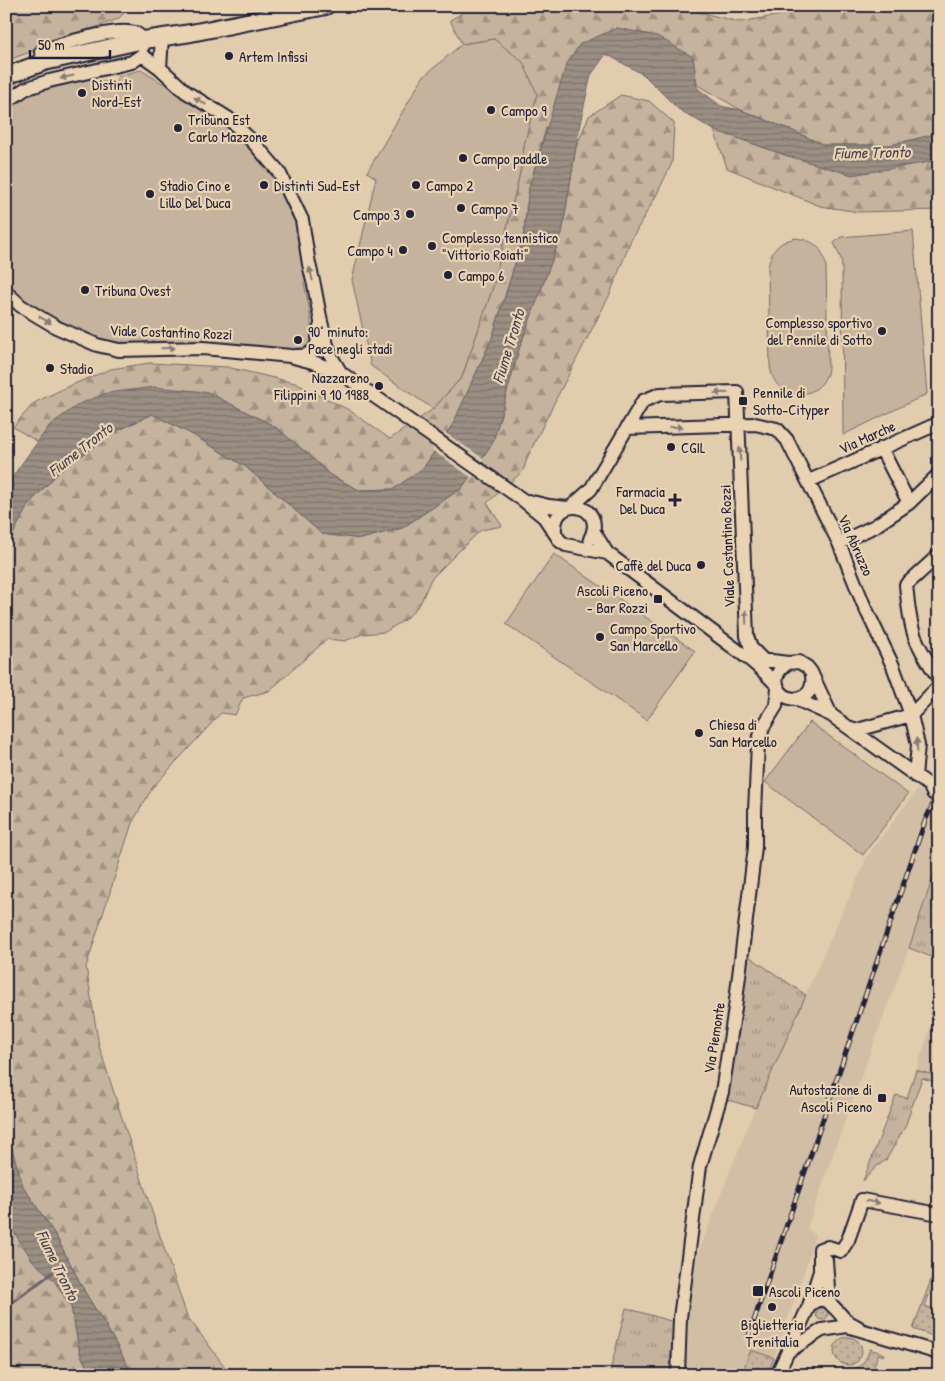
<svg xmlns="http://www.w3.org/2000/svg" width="945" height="1381" viewBox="0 0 945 1381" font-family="'Patrick Hand',sans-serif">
<defs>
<pattern id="grass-tufts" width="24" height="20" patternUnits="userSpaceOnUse" patternTransform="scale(1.25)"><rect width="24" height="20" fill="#c5b39d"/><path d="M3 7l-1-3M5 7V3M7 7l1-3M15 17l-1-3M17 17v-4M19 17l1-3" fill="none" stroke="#a09181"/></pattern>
<pattern id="forest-firs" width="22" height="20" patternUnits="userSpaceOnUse" patternTransform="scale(1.25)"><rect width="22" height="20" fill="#c5b39d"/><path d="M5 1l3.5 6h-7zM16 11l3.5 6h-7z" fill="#a09181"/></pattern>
<pattern id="garden-dots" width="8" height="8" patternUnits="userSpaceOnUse" patternTransform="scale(1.25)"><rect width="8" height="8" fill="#c5b39d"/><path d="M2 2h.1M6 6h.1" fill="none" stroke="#a09181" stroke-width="1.8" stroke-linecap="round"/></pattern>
<pattern id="water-rules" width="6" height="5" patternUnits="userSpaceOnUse" patternTransform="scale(1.25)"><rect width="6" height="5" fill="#9b8e83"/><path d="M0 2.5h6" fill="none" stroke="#7e746c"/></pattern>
</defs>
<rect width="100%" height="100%" fill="#e1ccad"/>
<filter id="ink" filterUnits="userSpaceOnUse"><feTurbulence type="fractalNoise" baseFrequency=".02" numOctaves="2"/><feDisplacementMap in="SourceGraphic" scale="10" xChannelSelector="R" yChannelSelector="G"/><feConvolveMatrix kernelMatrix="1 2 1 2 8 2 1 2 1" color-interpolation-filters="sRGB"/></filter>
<g filter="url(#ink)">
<path fill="#d2bea4" d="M918,789L939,805V859L909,948L848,1112L807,1228L815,1235L806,1266L774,1358L767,1375H682L685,1319L698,1253L755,1108L868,855Z
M939,1003V1076L916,1070Z"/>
<path fill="url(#grass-tufts)" stroke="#746a6c" d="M939,859V960L909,948Z
M747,955L806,995L756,1108L724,1099Z
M916,1070L937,1076L936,1082L922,1078L905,1127L886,1160L877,1166L863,1181L896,1095L907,1098Z
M626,1308L674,1322L669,1375H609Z"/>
<path fill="url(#forest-firs)" stroke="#746a6c" d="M6,6H131L118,19L6,61Z
M475,6H689L699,12L739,22L794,13L816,6H856L863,8L884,6H939V132L935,134L891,145H824L791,130L741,110L697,85L693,57L617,28L546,128L529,188L523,238L492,338L453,424L424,467L394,489L359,490L330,475L308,454L274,426L207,392L50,425L38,442L13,427L34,403L69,386L111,369L150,363L227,367L295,383L349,410L390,439L433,409L462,377L493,287L521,168L524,146L494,39L462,44L450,20Z
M621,95L649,101L674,123L672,163L657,194L631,240L610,294L555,401L528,456L523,471L487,503L502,526L481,530L460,550L431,579L420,604L407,618L385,632L362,634L345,641L327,639L269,691L243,698L235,715L221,713L153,787L132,823L86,967L99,1046L154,1218L187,1316L231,1375H133L106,1326L86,1294L56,1236L23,1186L10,1143L6,1107V801L8,781L6,772V548L28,505L58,473L111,434L153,414L193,435L246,467L322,534L361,539L402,528L462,488L493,442L519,349L562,233L576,147L589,116Z
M714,130L788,156L929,162L939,157V210L859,212L820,206L727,168Z
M6,1214L7,1221L33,1261L54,1280L71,1307L80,1353L91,1375H6Z"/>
<path fill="url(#garden-dots)" stroke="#746a6c" d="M939,1258V1267L925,1306L939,1311V1319L933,1336L913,1329Z
M816 1314a6 6 0 1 1 12 0a6 6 0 1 1-12 0Z
M834 1351a14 14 0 1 1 28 0a14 14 0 1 1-28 0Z
M870,1349L884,1354L883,1356L878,1354L871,1375H854L851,1370C862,1367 866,1360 870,1349Z
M751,1350L774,1358L767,1375H741Z"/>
<path fill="#c5b39d" stroke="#746a6c" d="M494,39L523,62L537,94L524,146L521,168L493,287L462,377L433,409L371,366L352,280L376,178L367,172L423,77L462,44Z
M141,70L162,83L177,76L200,94L282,170L317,280L304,283C307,298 317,335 307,347C306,348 302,350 300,351L251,346L200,343L166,342L129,345L102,343L90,338L29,306L6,287V114C21,94 55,79 80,78C92,78 103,81 115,84L118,76Z
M913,231L927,394L843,435L842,268L841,259L834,243L841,237Z
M796,238C815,241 822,247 826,266L828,365C828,368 828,373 826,376C818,396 790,401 777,384C773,379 771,373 770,366L768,268C771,250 778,242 796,238Z
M554,554L695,651L647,720L506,624Z
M810,722L908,794L863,855L765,782Z"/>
<path fill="url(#water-rules)" stroke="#6b6366" d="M617,28L657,36L693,57L697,88L721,106L741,110L791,130L824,145H891L935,134L939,132V157L929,162L852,175L788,156L714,130L678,109L644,75L606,54L591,75L579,128L562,233L519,349L493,442L462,488L402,528L361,539L322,534L246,467L193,435L152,414L111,434L58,473L28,505L6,548L7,485L20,466L50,425L79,404L107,393L154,387L207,392L274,426L308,454L330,475L359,490L394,489L424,467L453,424L492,338L523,238L529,188L566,65L580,44Z
M6,1107L10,1143L23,1186L56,1236L86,1294L106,1326L133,1375H91L80,1353L71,1307L54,1280L33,1261L7,1221Z"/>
<path fill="#e1ccad" d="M444,432L484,459L472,478L432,450Z"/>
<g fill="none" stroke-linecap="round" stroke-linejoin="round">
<path stroke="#6b6366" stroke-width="3" d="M6,1307L52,1273"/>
<path stroke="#bbaa96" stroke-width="12" stroke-dasharray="12 6" stroke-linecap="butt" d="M6,86L21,72"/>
<g stroke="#22223b" stroke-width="16">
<path id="minor" d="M41,52C59,44 117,27 135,33C138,34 141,37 144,40L143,46
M160,68L162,37
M6,102L25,89L49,81L132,62L142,55L160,68L186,92L228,118L253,142L279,172L302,220L309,264L314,285L321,322L327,345L332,358L341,373
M6,292L21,306L56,327L97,345L119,350L203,348L259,353L290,356L316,363L341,373L523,500L544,517L560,541L566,545L607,553
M295,356C299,356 305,356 308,354C319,350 318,336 320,327
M627,428L755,424L777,429L787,440L839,543L863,603L893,666L911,715L918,745L915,776
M881,448L909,503
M809,481L939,423
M528,501L549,506L567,508
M571,507L591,489L643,401L660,394L737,392L747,636L751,648L763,660
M555,532C552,492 609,504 590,539
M594,532L607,553L749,659L764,672L776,684
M839,543L875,526L909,503L939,474
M939,555L906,585C908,602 909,621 915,637C921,652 930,665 939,679
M756,659L788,663L799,662L807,667L811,672L831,715
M788,663C761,679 787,711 807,694C812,689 813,683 812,676
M796,699L831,715L929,785L933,793L939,797
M911,715L939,686
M854,731L911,715
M826,1260L829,1302
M809,1306C826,1289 835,1311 847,1321C850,1323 854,1325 858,1327
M789,1351L822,1330L847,1326L939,1353
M678,1375L680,1318L700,1166L722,1092L735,1008L755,847V812L758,743L763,727L776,706L778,688
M777,1375L809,1306L820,1271V1249L828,1247L841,1251L848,1240L862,1200L939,1214"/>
</g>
<g stroke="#22223b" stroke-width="20">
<path id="major" d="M6,76L44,62L144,40L191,33L326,6"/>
</g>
<use href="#minor" stroke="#e9d3b2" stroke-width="12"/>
<use href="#major" stroke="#e9d3b2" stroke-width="16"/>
<g stroke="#22223b" stroke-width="5">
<path id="rail" d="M748,1338L912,859L925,821L939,791"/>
</g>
<use href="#rail" stroke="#e9d3b2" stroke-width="3" stroke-dasharray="9" stroke-linecap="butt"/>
</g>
<defs><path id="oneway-solid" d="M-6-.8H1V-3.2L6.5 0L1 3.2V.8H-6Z" transform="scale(1.25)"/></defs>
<g fill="#867a76">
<use href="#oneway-solid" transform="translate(67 77) rotate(167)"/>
<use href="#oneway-solid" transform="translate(200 101) rotate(-149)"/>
<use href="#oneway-solid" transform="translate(311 274) rotate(-104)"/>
<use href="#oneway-solid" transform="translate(45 320) rotate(31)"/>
<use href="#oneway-solid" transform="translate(168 348) rotate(-2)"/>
<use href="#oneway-solid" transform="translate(721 393) rotate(179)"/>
<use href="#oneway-solid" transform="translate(676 427) rotate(-2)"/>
<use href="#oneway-solid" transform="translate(740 454) rotate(-92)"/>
<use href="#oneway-solid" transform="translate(746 617) rotate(-92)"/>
<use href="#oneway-solid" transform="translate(917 745) rotate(-93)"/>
<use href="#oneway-solid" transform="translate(873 1202) rotate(10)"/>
</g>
</g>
<g fill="#22223b" stroke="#e9d3b2" stroke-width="2">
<circle cx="229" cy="56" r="5"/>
<circle cx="82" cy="93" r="5"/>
<circle cx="491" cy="110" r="5"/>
<circle cx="178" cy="128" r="5"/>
<circle cx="463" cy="158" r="5"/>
<circle cx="264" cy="185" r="5"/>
<circle cx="416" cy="185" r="5"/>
<circle cx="150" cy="194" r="5"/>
<circle cx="461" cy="208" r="5"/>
<circle cx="410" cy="214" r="5"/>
<circle cx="432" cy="246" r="5"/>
<circle cx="403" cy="250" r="5"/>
<circle cx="448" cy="275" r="5"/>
<circle cx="85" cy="290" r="5"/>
<circle cx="882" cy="331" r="5"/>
<circle cx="298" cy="340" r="5"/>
<circle cx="50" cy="368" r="5"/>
<circle cx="379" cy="386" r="5"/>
<rect x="738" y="396" width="10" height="10" rx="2.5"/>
<circle cx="671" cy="447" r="5"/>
<path d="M672.5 492.5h5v5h5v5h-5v5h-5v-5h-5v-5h5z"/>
<circle cx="701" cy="565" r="5"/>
<rect x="653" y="594" width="10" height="10" rx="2.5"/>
<circle cx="600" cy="637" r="5"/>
<circle cx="699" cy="733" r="5"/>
<rect x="877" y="1093" width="10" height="10" rx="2.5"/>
<rect x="752" y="1285" width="12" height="12" rx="2.5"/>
<circle cx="772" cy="1307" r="5"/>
</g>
<g text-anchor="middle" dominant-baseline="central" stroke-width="4.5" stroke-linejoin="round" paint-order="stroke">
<g font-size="15" fill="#22223b" stroke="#e9d3b2" text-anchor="start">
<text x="239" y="56">Artem Infissi</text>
<text x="92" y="84">Distinti<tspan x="92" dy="17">Nord-Est</tspan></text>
<text x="501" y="110">Campo 9</text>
<text x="188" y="119">Tribuna Est<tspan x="188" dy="17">Carlo Mazzone</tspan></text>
<text x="473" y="158">Campo paddle</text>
<text x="160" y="185">Stadio Cino e<tspan x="160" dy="17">Lillo Del Duca</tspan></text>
<text x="274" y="185">Distinti Sud-Est</text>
<text x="426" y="185">Campo 2</text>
<text x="471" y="208">Campo 7</text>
<text x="400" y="214" text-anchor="end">Campo 3</text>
<text x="442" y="237">Complesso tennistico<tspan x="442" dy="17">"Vittorio Roiati"</tspan></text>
<text x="393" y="250" text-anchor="end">Campo 4</text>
<text x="458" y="275">Campo 6</text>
<text x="95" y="290">Tribuna Ovest</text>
<text x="872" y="322" text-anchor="end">Complesso sportivo<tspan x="872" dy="17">del Pennile di Sotto</tspan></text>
<text x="308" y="331">90° minuto:<tspan x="308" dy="17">Pace negli stadi</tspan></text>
<text x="60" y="368">Stadio</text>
<text x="369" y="377" text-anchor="end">Nazzareno<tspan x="369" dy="17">Filippini 9 10 1988</tspan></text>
<text x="753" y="392">Pennile di<tspan x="753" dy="17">Sotto-Cityper</tspan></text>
<text x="681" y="447">CGIL</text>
<text x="665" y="491" text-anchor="end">Farmacia<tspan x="665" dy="17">Del Duca</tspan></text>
<text x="691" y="565" text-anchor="end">Caffè del Duca</text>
<text x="648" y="590" text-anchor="end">Ascoli Piceno<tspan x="648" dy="17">- Bar Rozzi</tspan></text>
<text x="610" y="628">Campo Sportivo<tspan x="610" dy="17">San Marcello</tspan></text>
<text x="709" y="724">Chiesa di<tspan x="709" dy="17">San Marcello</tspan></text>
<text x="872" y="1089" text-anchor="end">Autostazione di<tspan x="872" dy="17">Ascoli Piceno</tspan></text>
<text x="769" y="1291">Ascoli Piceno</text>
<text x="772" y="1324" text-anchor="middle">Biglietteria<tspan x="772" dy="17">Trenitalia</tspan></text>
</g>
<g font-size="15" fill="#22223b" stroke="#e9d3b2">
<text transform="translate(171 332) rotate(2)">Viale Costantino Rozzi</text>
<text transform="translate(867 437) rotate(-24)">Via Marche</text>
<text transform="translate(856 545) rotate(66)">Via Abruzzo</text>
<text transform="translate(727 546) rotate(-92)">Viale Costantino Rozzi</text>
<text transform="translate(714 1038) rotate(-81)">Via Piemonte</text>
</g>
<g font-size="16" font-style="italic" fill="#464251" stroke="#e9d3b2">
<text transform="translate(872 152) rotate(-1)">Fiume Tronto</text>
<text transform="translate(508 346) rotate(-73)">Fiume Tronto</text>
<text transform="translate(80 449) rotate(-38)">Fiume Tronto</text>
<text transform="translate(58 1265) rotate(64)">Fiume Tronto</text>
</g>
</g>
<rect width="945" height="1381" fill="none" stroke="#e9d3b2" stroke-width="25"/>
<rect x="12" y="12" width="920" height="1356" fill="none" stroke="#22223b" stroke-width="2" filter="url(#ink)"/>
<path d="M30 50v8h80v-8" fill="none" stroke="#22223b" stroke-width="2.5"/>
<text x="38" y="50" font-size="15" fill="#22223b" stroke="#e9d3b2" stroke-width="4" paint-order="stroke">50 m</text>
</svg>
